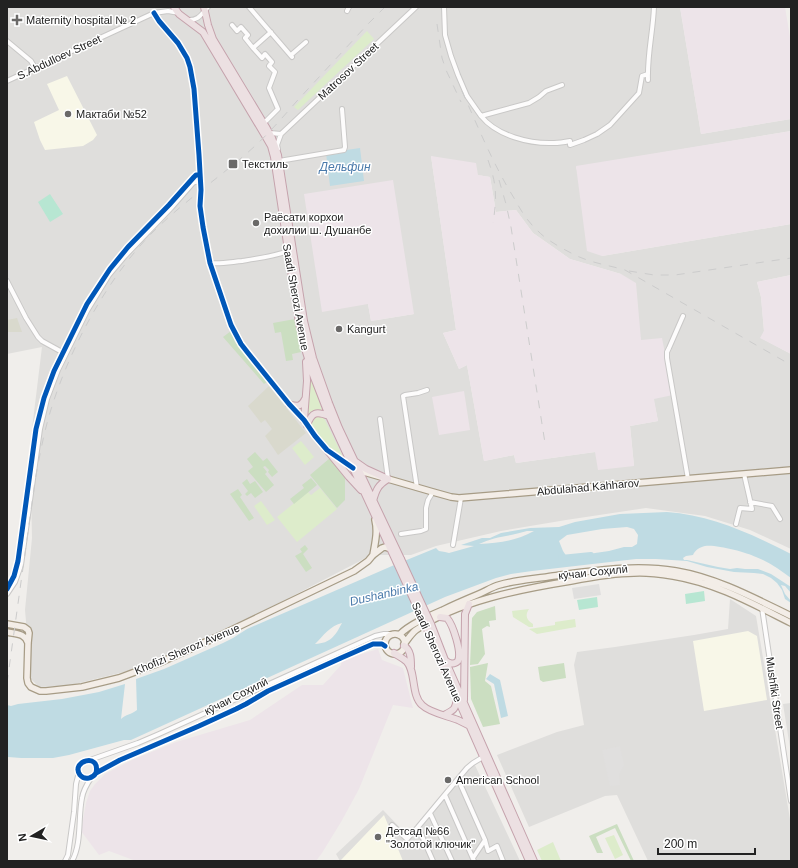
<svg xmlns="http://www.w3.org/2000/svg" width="798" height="868" viewBox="0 0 798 868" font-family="Helvetica,sans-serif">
<rect width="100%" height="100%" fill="#f0eeeb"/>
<path fill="#dfdedc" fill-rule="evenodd" d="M7,7H680L701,134L791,119V131L576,167L602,256L791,224V275L757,282L761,297L764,331L761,338L791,354V549L750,530L705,516L646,508L566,520L501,531L436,546L411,555H370L360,561L252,617L140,668L67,686L39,687L31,679L25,610L32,538L30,445L42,347L7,354ZM431,156L477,175L490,177L496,212L516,210L533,233L570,259L621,274L641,340L658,421L630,426L634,466L595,452L516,463L514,455L484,461L467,365L459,369L443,333L456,330ZM368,304L414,314L371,321Z
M730,599L756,616L791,825V861H648L617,795L605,796L529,827L497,755L557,732L584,725L574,665L577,652L615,647L694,635L728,629Z
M791,703V754L783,704Z
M473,761L520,861H340L336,854L383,810L408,836Z"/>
<path fill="#ede4e9" d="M680,7H785L791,43V119L701,134Z
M791,131V224L602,256L587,251L576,166Z
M431,156L476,163L478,175L490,177L496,212L516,210L533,233L570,259L621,274L636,283L641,340L662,338L673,395L654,399L658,421L630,426L634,466L598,470L595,452L516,463L514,455L484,461L467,365L459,369L443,333L456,330Z
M393,180L414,314L371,321L368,304L322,312L304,194Z
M791,275V354L760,338L764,331L761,297L757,282Z
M464,391L470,430L439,435L432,397Z
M378,649L382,660L403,668L413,708L393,705L359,789L341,822L322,853L316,861H136L109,851L99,855L81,831L86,803L90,791L95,784L105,774L132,760L176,742L250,720L302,685H323L341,665L342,660Z"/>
<path fill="#f8f7e8" d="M67,76L97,135L93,140L83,146L45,150L40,140L34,122L59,110L47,84Z
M748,631L757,636L767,700L704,711L693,641Z
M384,815L403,861H341V860Z"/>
<path fill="#d9d9cd" d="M17,318L22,332H7V320Z
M269,386L306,433L278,455L265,436L272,429L265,420L261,423L248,406Z"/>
<path fill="#ddeccb" d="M367,31L374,39L298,110L294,107Z
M309,372L322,410C315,409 310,411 307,418Z
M314,416H323L345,461L323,441L310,424Z
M301,441L314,457L305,465L292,448Z
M320,488L337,509L297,542L277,517L308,492L311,495Z
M261,501L275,520L267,525L254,506Z
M529,609C525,615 526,620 533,624V627H529L513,617L512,611Z
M575,619L576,627L537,634L529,629L555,625V622Z
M614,835L623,855L615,859L605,838Z
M553,842L561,861H542L537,850Z"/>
<path fill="#cbdec1" d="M295,319L301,352L292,354L293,360L286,361L281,332L275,333L273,323Z
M231,331L235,342L267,382L264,384L223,337Z
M255,452L263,461L267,458L278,472L272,477L268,472L269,470L265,466L263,467L267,472L265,474L274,485L266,492L248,471L253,467L247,459Z
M330,458L345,478V500L337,508L310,475Z
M311,478L317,485L294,504L290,499L304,488L302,485Z
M247,479L250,484L255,481L263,492L255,498L251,493L247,496L245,494L248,491L242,483Z
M238,489L242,495L240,497L254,518L249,521L230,494Z
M305,545L308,549L303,554L312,568L306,572L295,556L302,552L300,549Z
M495,606L496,620L489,621L490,627L487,626L482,629L485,654L478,664L470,665L472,618L477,612Z
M488,663L485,681L491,686L500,724L483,727L471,699L470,667Z
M564,663L566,678L543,682L540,680L538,667Z
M617,824L634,861H631L615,828L596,837L603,853H597L589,836Z"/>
<path fill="#b7e6d2" d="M50,194L63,214L50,222L38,202Z
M704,591L705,601L686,604L685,594Z
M597,597L598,607L579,610L577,600Z"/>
<path fill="#e0dfde" d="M599,584L601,595L574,599L572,588Z
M620,746L624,765L619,775L620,785L610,786L602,750Z"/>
<path fill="#bfdbe3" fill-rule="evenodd" d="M360,148L364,181L330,186L326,153Z
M667,512C711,515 752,534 791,554V578C780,570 769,562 756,557C746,552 715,544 705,546C700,547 695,550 693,555L686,556L683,558L684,560H687L718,567L730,569L737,568L745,569H758L771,574L791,587V593L785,586L781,585L785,594L791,601V603L785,599L782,590L777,583L771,578L763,574L754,573L734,572L707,567L687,561L656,559H636L532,571L511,574L496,578L445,597L131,740H124L69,755L53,758H21L8,757L7,756V705L11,706L18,704L62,699L99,692L125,684L121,719C126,714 131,715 137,710L136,679L164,669L223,643L233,638L247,629L392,566L436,548L439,551L445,552L449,553L474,546L461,545L482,538H490L501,533L530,528L559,527L575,522L620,514ZM627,527L634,529L638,535L637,544L632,547H624L609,551L595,553L569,560L563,551L559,541L567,535L602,529ZM527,531H534C516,541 499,543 479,544C489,539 500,537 511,535C517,534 522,532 527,531ZM342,623C335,636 331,643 315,644C323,636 331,625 342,623Z
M490,674L500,680L508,716L501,718L494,684L486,679Z"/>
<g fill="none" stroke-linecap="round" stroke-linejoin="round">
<path stroke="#bfdbe3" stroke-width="6" d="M561,558L591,555"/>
<g stroke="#c9c8c7" stroke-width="6">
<path id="minor" d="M249,7L292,57
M444,7L445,35L451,56L458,75L467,96L481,116
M347,11L349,7
M154,13L159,21L178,43L187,58L190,67L194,89L199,155L201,190L200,206L203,227L210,263L231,325L241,344L248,353L289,404L304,420L315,436L327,450L352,468
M187,20C198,21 201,15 208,7
M232,25L237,31L241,27L248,35L245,38L253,48
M7,41L31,61L35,68
M291,55L306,42
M648,80C647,55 653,32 654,7
M7,81L154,13L168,11L179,13
M562,85L546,91L539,97L529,103L481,116C497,136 530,144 554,143C559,143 565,142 570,141V145L584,140L597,134L610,125L639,93L642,76L648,74
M264,123L278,109L269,88L275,72L269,66L272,62L265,54L262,58L253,48L271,32
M270,133L281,134L277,145L278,149
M281,134L416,7
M279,161L344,150L345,147L342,109
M210,263C221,264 231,262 242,261C258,258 273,257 288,251
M7,281L26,318L38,337L42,341L62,352
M683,316L669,348L667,352V358L688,479
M380,419L388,479
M417,488L403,396L405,395L418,393L427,390
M750,502L772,506L780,519
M736,524L740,508L752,509L744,474
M401,534L421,531L426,529V508L428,500L433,492
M453,545L461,498
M7,589L14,576L18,561L36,429L44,398L54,371L87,304L110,269L128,247L169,205L194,177L196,175H200
M7,594L15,582L21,565L40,429L47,399L58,370L87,311L109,275L125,256L172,207L193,183L195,182L201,181
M762,608L791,801
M90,760L138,743L159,734L375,636L384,634H392
M96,773C101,752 70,761 80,775C85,781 93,778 96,773L120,760L199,726L236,709L246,704L268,691L341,658L373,644H382L385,646
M458,779L485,840L488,851L497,846L503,861
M445,795L474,861
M430,813L452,861
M392,825L407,839L418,827
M473,858L485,840
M65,861L68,855L74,812L76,784L79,772
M72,861C82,844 78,817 82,798C83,791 87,784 91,778
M433,861L418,827L467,768L473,763L483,757"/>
</g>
<g stroke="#a79c86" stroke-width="8">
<path id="major" d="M357,470L433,492L451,497L459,498L791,470
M373,555C375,543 378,532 375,520
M7,624L24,627L28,630L29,633L28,643L27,678L28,683L31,687L40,691H46L82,687L119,678L159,663L219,636L354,571L368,561L373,555L382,548L385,547L391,549
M7,632C16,634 25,633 28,643
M385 644a10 10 0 1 1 20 0a10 10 0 1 1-20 0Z
M399,635C410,624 429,616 443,610C455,604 467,599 479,594C486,591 492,587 499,585C516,580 535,579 553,576C593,571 635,564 676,571C717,578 754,598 791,616
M404,644C408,639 411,634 416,630C458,601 521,589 571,581C592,577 613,573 634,573C647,572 660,574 673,576C716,583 753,604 791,623"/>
</g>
<g stroke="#c5a2ac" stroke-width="8">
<path id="highway" d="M174,7L179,14L203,32L264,134L271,146L274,157L299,323L306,352L313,375L329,416L396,561
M204,7L208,25L213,39L266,127L272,138L278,155L304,321L313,358L329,403L339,428L401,559
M289,404C297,407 301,407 305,399
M304,420L307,381L306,362
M307,425C312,412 316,411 329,416
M327,450L349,477L361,490
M356,462L366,469L388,479
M373,501C376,490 378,485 388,479
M440,617L447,618C453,625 462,652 458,661C454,665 449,664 445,660
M431,624L445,660L534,861
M426,627L529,861
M404,646C411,650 411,659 411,667
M394,653C398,656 403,658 407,662C416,672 411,695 422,705C430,713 448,716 458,720C462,722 466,724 470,726
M464,700L465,614L469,604
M444,715C454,710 455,710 457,699"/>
</g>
<use href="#minor" stroke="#fdfcfc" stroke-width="4"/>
<use href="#major" stroke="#f3ede7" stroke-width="5.5"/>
<use href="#highway" stroke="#ece0e2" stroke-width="6"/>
<path stroke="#ccc" stroke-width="1" stroke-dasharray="8 8" stroke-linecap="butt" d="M437,24L442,58L446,70L461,102
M462,91C478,127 493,164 514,198C520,209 527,221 537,230C546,240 563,249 575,255C591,263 608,265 625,270L791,365
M488,160C497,185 497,197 493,223
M499,180L506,204L511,227L545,443
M629,271L654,275H675L791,258
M7,683L35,481C39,459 43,437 49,416C68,351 107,277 156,229C187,199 223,175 255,146C270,132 283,117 296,102C320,76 344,50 368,24L385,7"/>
<g stroke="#c5a2ac" stroke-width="8" stroke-linecap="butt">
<path id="highway-bridge" d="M401,559L431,624
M396,561L426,627"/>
</g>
<use href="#highway-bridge" stroke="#ece0e2" stroke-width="6"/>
<g stroke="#fff" stroke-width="8">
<path id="cycleway" d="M154,13L159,21L178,43L187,58L190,67L194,89L199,155L201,190L200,206L203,227L210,263L231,325L241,344L248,353L289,404L304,420L315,436L327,450L353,468
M7,589L14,576L18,561L36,429L44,398L54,371L87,304L110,269L128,247L169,205L194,177L196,175H200
M96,773C101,752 70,761 80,775C85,781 93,778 96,773L120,760L199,726L236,709L246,704L268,691L341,658L373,644H382L385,646"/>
</g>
<use href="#cycleway" stroke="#0057b8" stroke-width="5"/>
</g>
<g fill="#6a6968" stroke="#fff" stroke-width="1.5">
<path d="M15 14h4v4h4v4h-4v4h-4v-4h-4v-4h4z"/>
<circle cx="68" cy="114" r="4"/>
<rect x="228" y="159" width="10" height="10" rx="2"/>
<circle cx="256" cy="223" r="4"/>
<circle cx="339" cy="329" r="4"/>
<circle cx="448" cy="780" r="4"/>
<circle cx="378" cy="837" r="4"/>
</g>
<g text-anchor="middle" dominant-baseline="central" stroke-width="3" stroke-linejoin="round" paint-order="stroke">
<g font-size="11" fill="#222" stroke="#fff" text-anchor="start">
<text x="26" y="20">Maternity hospital № 2</text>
<text x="76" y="114">Мактаби №52</text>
<text x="242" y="164">Текстиль</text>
<text x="264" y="217">Раёсати корхои<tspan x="264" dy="13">дохилии ш. Душанбе</tspan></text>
<text x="347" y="329">Kangurt</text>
<text x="456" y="780">American School</text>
<text x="386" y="831">Детсад №66<tspan x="386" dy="13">"Золотой ключик"</tspan></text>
</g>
<g font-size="11" fill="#222" stroke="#fff">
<text transform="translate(59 57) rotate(-25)">S.Abdulloev Street</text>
<text transform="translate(348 71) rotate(-43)">Matrosov Street</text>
<text transform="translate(296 297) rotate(80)">Saadi Sherozi Avenue</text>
<text transform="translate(588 487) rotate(-5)">Abdulahad Kahharov</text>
<text transform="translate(593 572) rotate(-6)">кӯчаи Соҳилӣ</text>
<text transform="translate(187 649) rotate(-23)">Khofizi Sherozi Avenue</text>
<text transform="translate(437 652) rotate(66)">Saadi Sherozi Avenue</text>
<text transform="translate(775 693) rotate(82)">Mushfiki Street</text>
<text transform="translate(236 696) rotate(-27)">кӯчаи Соҳилӣ</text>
</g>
<g font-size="12" font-style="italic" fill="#4a7aab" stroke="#fff">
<text x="345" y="167">Дельфин</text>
<text transform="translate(384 594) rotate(-13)">Dushanbinka</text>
</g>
</g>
<rect width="798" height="868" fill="none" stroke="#222222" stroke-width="16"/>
<g transform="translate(32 836) rotate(261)" stroke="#ffffff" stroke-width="3" paint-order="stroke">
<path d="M0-3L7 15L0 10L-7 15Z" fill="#222222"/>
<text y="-6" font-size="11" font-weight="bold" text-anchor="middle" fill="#222222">N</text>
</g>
<path d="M658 848v6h97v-6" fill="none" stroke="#222222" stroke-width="2"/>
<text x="664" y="848" font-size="12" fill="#222222" stroke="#ffffff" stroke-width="3" paint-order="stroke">200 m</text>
</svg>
